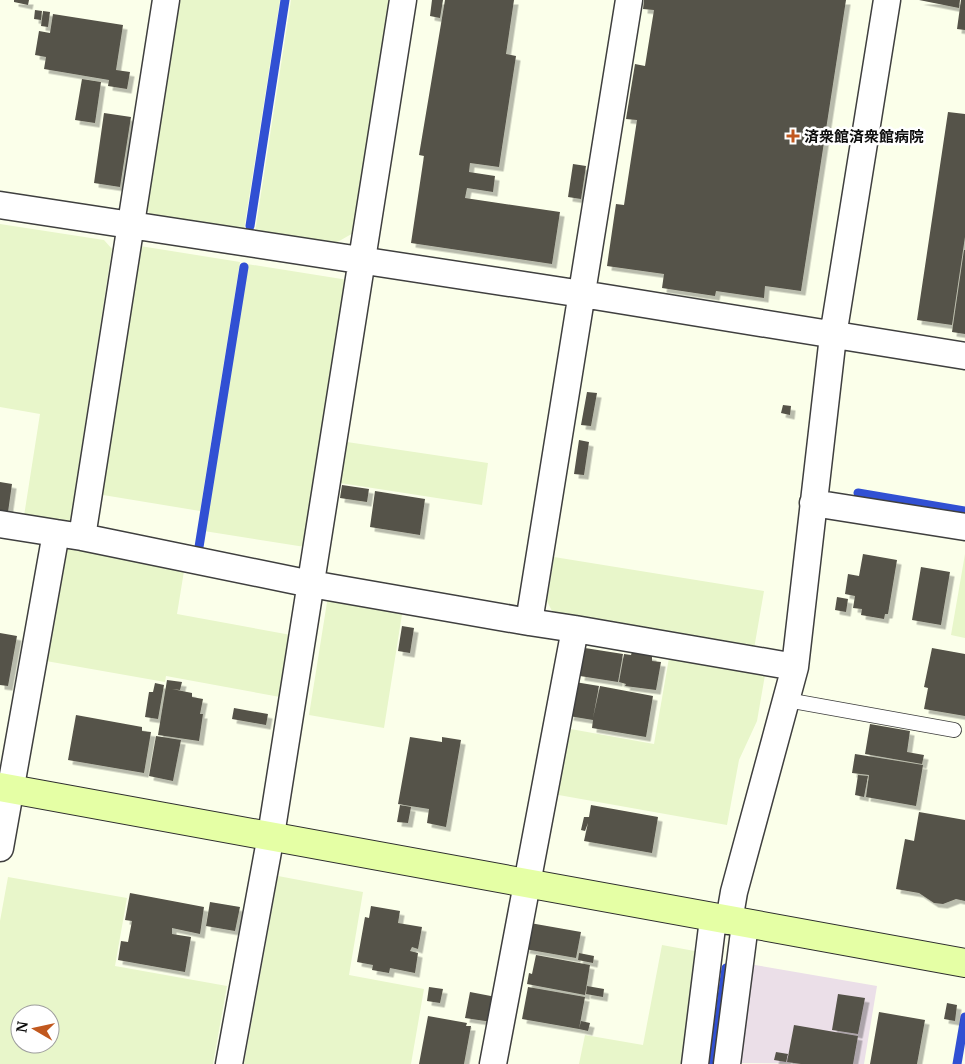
<svg xmlns="http://www.w3.org/2000/svg" width="965" height="1064" viewBox="0 0 965 1064" font-family="Merriweather,'Noto Sans JP',serif">
<defs>
<filter id="shadow"><feDropShadow dx="4.5" dy="4.5" stdDeviation="0" flood-color="#0004"/></filter>
</defs>
<rect width="100%" height="100%" fill="#fbffea"/>
<path fill="#ebdfe8" d="M749,964L877,986L864,1064L737,1063Z"/>
<path fill="#e8f6ca" fill-rule="evenodd" d="M177,0H280L244,230L151,216L144,204Z
M291,0H392L355,232L334,244L255,232Z
M0,224L104,240L112,249L70,523L24,516L40,414L0,407Z
M140,246L240,262L200,511L97,494Z
M247,264L348,280L305,547L204,531Z
M347,442L488,463L482,505L340,483Z
M66,547L184,571L177,614L291,635L280,697L166,676L165,682L46,661Z
M965,554V638L951,635Z
M554,557L764,591L754,649L554,615L547,601Z
M328,596L403,608L384,728L309,715Z
M669,658L765,675L757,721L739,760L727,825L553,794L565,728L654,744Z
M278,876L363,892L349,975L424,989L411,1064H244Z
M8,877L127,898L115,966L227,986L213,1064H0V921ZM20,1014H50V1044H20Z
M662,945L700,952L688,1064H579L585,1035L643,1045Z"/>
<g fill="none" stroke-linecap="round" stroke-linejoin="round">
<path stroke="#3150d3" stroke-width="9" d="M250,226L285,0
M858,493L965,511
M199,547L244,267
M713,1064L726,968
M957,1064L965,1017"/>
</g>
<path fill="#555248" filter="url(#shadow)" d="M14,0H29L28,5L14,2Z
M432,0H443L440,18L430,16Z
M445,0H514L506,54L516,56L499,167L470,163L469,172L495,176L493,192L467,188L465,198L560,212L552,264L411,243L424,156L419,155Z
M644,0H846L801,291L765,286L764,298L716,291L715,296L662,288L664,274L607,266L616,204L624,205L637,120L626,119L635,64L645,66L654,10L643,9Z
M919,0H960L959,8Z
M961,0H965V30L957,29Z
M35,10L42,11L41,20L34,19Z
M43,11L50,12L48,27L41,26Z
M53,14L123,25L116,70L130,72L127,89L108,86L109,80L44,69L46,57L35,55L39,31L50,33Z
M82,79L101,82L95,123L75,120Z
M948,112L965,114V237L952,325L917,320Z
M104,113L131,117L120,187L94,183Z
M573,164L586,166L581,199L568,197Z
M964,250H965V334L952,332Z
M587,392L597,393L591,426L581,425Z
M783,405L791,406L790,415L781,413Z
M579,440L589,442L584,475L574,474Z
M0,482L12,484L8,512L0,511Z
M342,485L369,489L367,502L340,498Z
M375,491L425,499L420,535L370,527Z
M863,554L897,560L888,614H885L884,619L861,615L862,609L853,608L855,596L845,594L848,574L859,576Z
M921,567L950,572L941,625L912,620Z
M837,597L848,599L846,612L835,610Z
M402,626L414,628L410,653L398,651Z
M0,633L17,636L8,686L0,685Z
M585,648L623,654L618,682L580,676Z
M932,648L965,654V716L924,709L928,688L924,687Z
M632,652L652,656V661L661,662L656,690L625,686L626,684L619,682L624,654L631,655Z
M167,680L182,682L180,690L172,689L192,693V697L203,699L200,714H203L199,741L158,735Z
M575,682L599,686L593,718L600,686L653,696L646,737L592,728L593,720L569,716Z
M155,683L164,685L158,719L145,717L149,692H153Z
M234,708L268,714L266,725L232,719Z
M76,715L142,727V731L151,732L144,773L68,760Z
M870,724L910,731L907,752L924,755L922,764L865,754Z
M156,736L181,740L173,781L149,776Z
M410,737L442,742V737L461,740L446,827L427,823L429,809L398,804Z
M855,754L923,765L916,806L866,797L869,775L852,773Z
M858,775L868,776L864,797L855,795Z
M400,805L411,807L408,823L397,822Z
M591,805L658,817L652,853L584,841L588,823L585,831L581,830L584,817H589Z
M919,812L965,820V901L956,899L943,904L934,903L919,893L896,889L905,839L914,841Z
M130,893L204,907L200,934L172,928V934L191,937L185,972L118,960L121,941L128,942L132,921L125,920Z
M210,902L240,907L235,931L206,926Z
M371,906L400,911L398,923L422,927L418,949L412,947L410,951L418,953L415,973L390,968L389,973L372,970L373,965L357,962L365,917L369,918Z
M530,923L581,932L576,958L525,949Z
M579,953L594,956L593,963L578,960Z
M536,955L590,965L585,995L527,984L529,973L532,974Z
M587,986L604,989L603,997L586,994Z
M429,987L443,989L440,1003L427,1001Z
M528,987L585,997L579,1029L522,1019Z
M470,992L496,997L492,1022L465,1018Z
M838,994L865,998L858,1034L832,1030Z
M947,1003L957,1005L955,1021L944,1019Z
M879,1012L925,1020L917,1064H870Z
M428,1016L467,1023L466,1026H471L464,1064H419Z
M581,1021L590,1023L588,1031L579,1029Z
M794,1025L858,1036L853,1064H801L787,1062Z
M776,1052L788,1054L786,1062L774,1060Z"/>
<g fill="none" stroke-linecap="round" stroke-linejoin="round">
<g stroke="#3f3f3f" stroke-width="16">
<path id="lane" d="M787,700L954,730"/>
</g>
<g stroke="#3f3f3f" stroke-width="29">
<path id="street" d="M0,205L582,294L965,356
M813,503L965,527
M0,524L56,533
M82,537L311,584L529,622
M575,629L795,667
M0,848L56,533L82,537L166,0
M729,921L734,892L795,667L833,336L887,0
M229,1064L271,835L403,0
M493,1064L575,629L529,622L629,0
M695,1064L713,919
M727,1064L745,924"/>
</g>
<g stroke="#2e2e2e" stroke-width="30">
<path id="secondary" d="M0,787L965,963"/>
</g>
<use href="#lane" stroke="#fff" stroke-width="14"/>
<use href="#street" stroke="#fff" stroke-width="26"/>
<use href="#secondary" stroke="#e5ffa5" stroke-width="28"/>
</g>
<path fill="#c1581e" stroke="#fff" stroke-width="2" d="M790.5 128.5h5v5h5v5h-5v5h-5v-5h-5v-5h5z"/>
<g text-anchor="middle" dominant-baseline="central" stroke-width="5" stroke-linejoin="round" paint-order="stroke">
<g font-size="15" font-weight="bold" fill="#0c0c0c" stroke="#fff" text-anchor="start">
<text x="804" y="136">済衆館済衆館病院</text>
</g>
</g>
<g transform="translate(35 1029) rotate(279)"><circle r="24" fill="#ffffff" stroke="#9e9e9e"/>
<path d="M0-4L9 19L0 12L-9 19Z" fill="#c1581e"/>
<text y="-8" font-size="14" font-weight="bold" text-anchor="middle" fill="#0c0c0c">N</text>
</g>
</svg>
